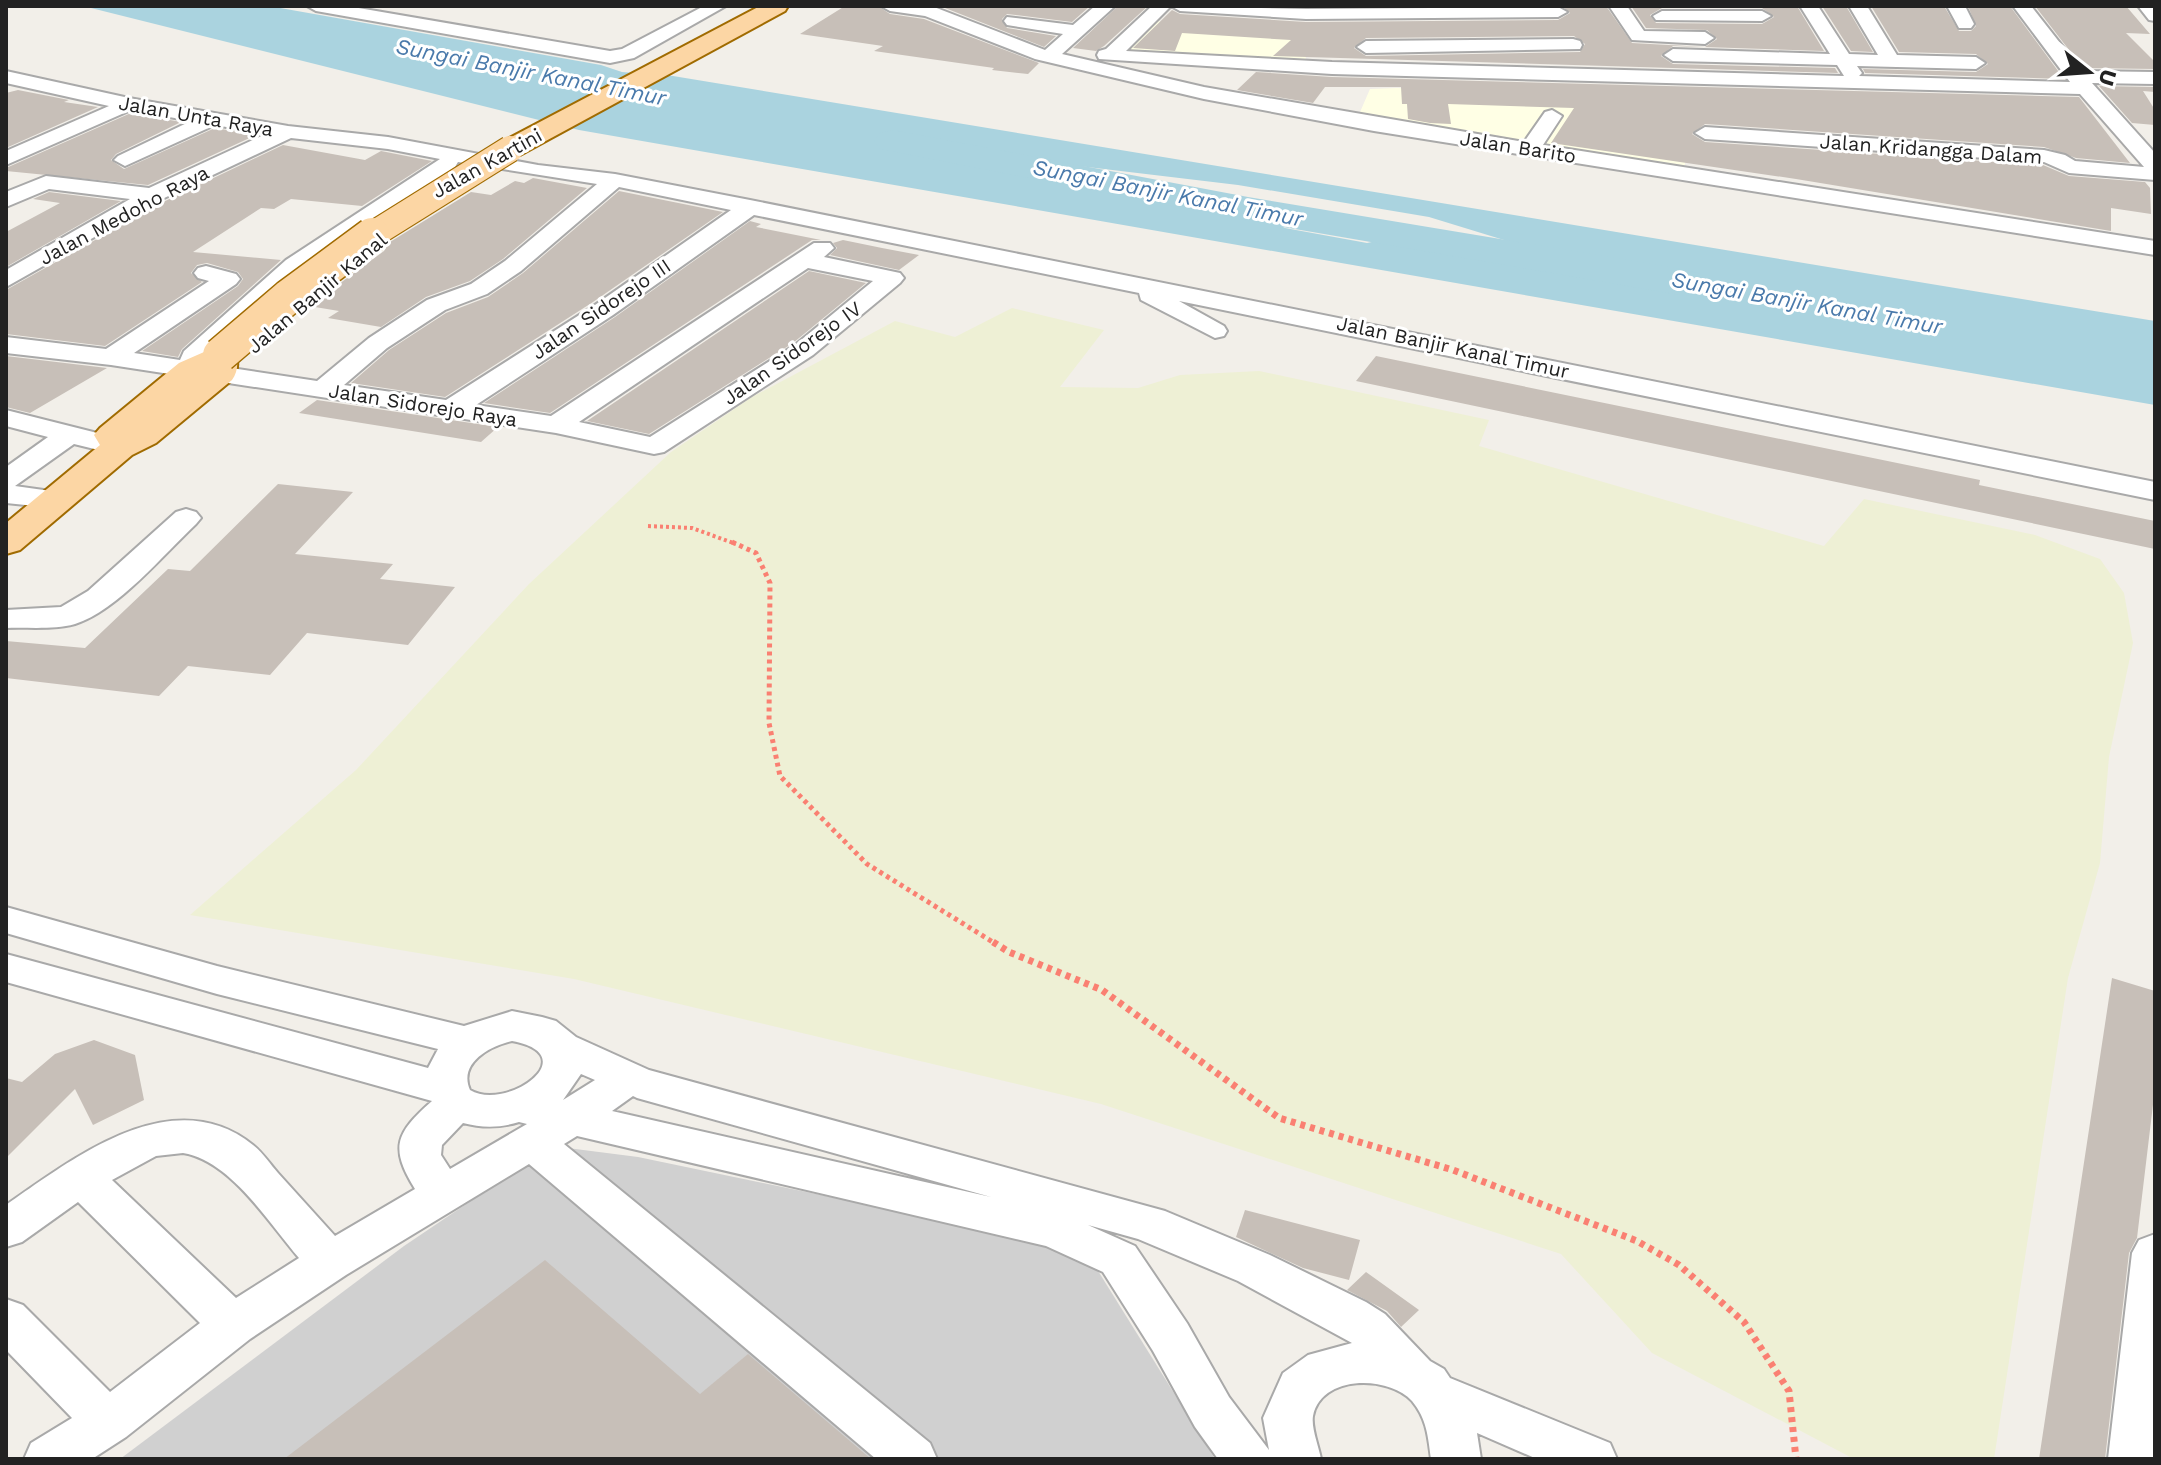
<svg xmlns="http://www.w3.org/2000/svg" width="2161" height="1465" viewBox="0 0 2161 1465" font-family="'Work Sans',sans-serif">
<rect width="100%" height="100%" fill="#f2efe9"/>
<path fill="#ffffe5" d="M1155,21L1304,29L1306,62L1122,53Z
M1397,88L1630,97L1692,133L1684,168L1357,119L1370,89Z"/>
<path fill="#d0d0d0" d="M552,1146L638,1157L1085,1250L1215,1459H120L404,1246Z"/>
<path fill="#eef0d5" d="M1012,308L1104,330L1060,387L1138,388L1180,375L1259,371L1489,420L1479,446L1824,546L1864,499L2035,535L2100,559L2124,593L2133,643L2109,757L2100,863L2068,978L1994,1459H1854L1652,1353L1561,1254L1101,1104L574,979L190,915L356,770L529,584L671,452L752,397L895,321L955,337Z"/>
<path fill="#aad3df" fill-rule="evenodd" d="M83,6H269L601,65L622,72L673,76L2155,321V405L579,130ZM969,153L1238,185L1429,217L1586,265L1651,278L1642,281L1488,261L1381,240L1367,243L1285,228L1220,194L1113,187L1094,184L1066,171L981,161Z"/>
<g fill="none" stroke-linecap="round" stroke-linejoin="round">
<path fill="#aad3df" fill-rule="evenodd" d="M893,130L1248,197L1686,270L1701,274L1708,283L1701,292L1686,296L1248,221L880,149L874,141L880,133Z"/>
</g>
<path fill="#c7bfb8" fill-rule="evenodd" d="M845,6H878L890,14L924,19L1039,63L1028,74L992,70L994,68L874,51L883,46L800,34Z
M940,6H1090L1072,22L1007,14L1002,19L1007,28L1056,36L1044,47Z
M1118,6H1148L1104,46L1096,51L1073,48Z
M1562,6H1606L1632,43L1705,47L1717,39L1707,30L1646,28L1631,6H1797L1824,51L1673,46L1661,56L1673,64L1835,68L1838,73L1273,56L1291,40L1182,33L1175,51L1133,48L1172,10L1180,14L1306,22L1558,20L1570,13ZM1662,8H1762L1774,17L1762,24L1656,23L1650,15ZM1574,36L1585,44L1580,52L1366,56L1354,48L1366,38Z
M1822,6H1846L1873,52L1851,51Z
M1871,6H1944L1959,31H1971L1976,26L1968,6H2010L2064,79L1865,73L1863,69L1976,72L1988,64L1976,54L1899,52Z
M2035,6H2126L2150,34L2126,33L2155,62V69L2083,68Z
M1256,72L1332,77L2079,97L2130,163L2076,158L2044,147L1705,124L1692,134L1705,142L2043,165L2069,176L2145,182L2150,188L2151,214L2111,208V231L1796,179L1551,143L1574,108L1448,104L1451,124L1430,123L1408,119L1407,104H1402L1401,87H1325L1313,103L1237,90Z
M2099,86L2155,87V92L2143,91L2155,110V125L2132,123Z
M18,90L69,100L64,102L98,107L6,148V93Z
M131,113L181,122L116,154L111,160L124,169L215,128L256,135L148,185L6,171V168Z
M283,145L365,160L381,151L432,161L362,206L291,199L274,209L261,208L193,252L281,260L182,349L178,357L142,351L238,286L243,279L238,272L207,263L197,265L191,273L202,282L105,346L6,334V290L161,203Z
M533,178L587,188L503,259L470,281L426,297L381,327L328,318L339,311L309,306L384,251L390,242L471,192L491,195L515,181L524,183Z
M619,191L723,212L593,302L445,397L351,383L389,350L446,313L488,297L523,273Z
M49,192L121,201L6,267V232L60,203L33,199Z
M750,221L761,224L756,227L821,240H812L550,413L484,403L615,317Z
M843,240L882,248L919,255L899,270L830,255L837,248L833,243Z
M809,271L866,283L793,343L649,434L587,421Z
M6,356L107,368L30,413L6,407Z
M1376,356L1980,480L1979,485L2155,521V549L1356,381Z
M317,400L498,427L481,442L299,413Z
M278,484L353,492L295,554L393,564L380,579L455,587L408,645L307,633L270,675L188,666L159,696L6,678V641L85,648L168,569L190,571Z
M2112,978L2155,991V1088L2137,1238L2129,1253L2105,1459H2039Z
M94,1040L135,1055L144,1100L93,1125L75,1089L6,1158V1078L22,1082L55,1054Z
M1245,1210L1360,1240L1349,1280L1303,1268L1236,1237Z
M545,1260L700,1394L748,1354L871,1459H284Z
M1366,1272L1419,1310L1401,1327L1387,1311L1347,1290Z"/>
<g fill="none" stroke-linecap="round" stroke-linejoin="round">
<g stroke="#a9a9a9" stroke-width="4">
<path id="minor" d="M307,6H347L610,51L622,49L704,6H726L634,58L610,63L316,11Z
M881,6L934,7L1045,50L1063,34L1007,25L1004,21L1007,17L1073,25L1095,6H1115L1062,54L1204,87L1524,142L1545,112L1552,110L1562,116L1543,145L2155,241V255L1374,131L1204,99L1035,59L925,16L890,11Z
M1152,6H1171L1126,51L1332,62L1844,76L1837,65L1673,61L1664,55L1673,49L1830,54L1800,6H1818L1849,54L1878,55L1849,6H1867L1897,55L1976,57L1985,63L1976,69L1857,66L1862,73L1859,76L2070,82L2013,6H2031L2082,71L2155,72V84L2092,83L2155,153V180L2069,173L2044,162L1705,139L1695,133L1705,127L2044,150L2065,155L2075,161L2144,167L2080,94L1332,74L1099,59L1097,55L1099,51L1106,49Z
M1171,6L1306,9L1558,7L1567,12L1558,17L1306,19L1180,11Z
M1609,6H1627L1644,31L1705,32L1714,38L1705,44L1632,40Z
M1947,6H1965L1974,24L1971,28H1959Z
M2138,6H2155V21L2149,20Z
M1662,11H1762L1771,16L1762,21L1656,20L1653,16Z
M1573,39L1580,41L1582,45L1580,49L1366,53L1357,47L1366,41Z
M6,71L129,98L288,126L388,137L538,165L615,174L750,200L2155,482V500L1179,301L1224,326L1227,331L1224,336L1215,338L1141,300L1139,293L754,215L613,315L476,405L551,416L814,243H830L834,248L824,257L900,273L904,278L900,283L813,355L664,452L654,454L556,433L111,365L6,353V337L106,349L209,281L198,278L194,273L198,268L206,266L236,274L240,279L236,284L134,353L180,360L184,351L286,260L440,159L388,149L291,138L160,200L6,287V270L130,199L49,189L6,207V192L46,176L149,188L266,134L215,125L125,166L114,160L118,156L191,121L131,110L6,165V151L109,106L6,83ZM458,162L597,184L505,261L471,284L427,300L369,338L317,381L205,364V358L302,270L455,167ZM619,187L731,210L595,305L446,400L344,385L387,348L445,310L487,294L521,271ZM808,268L873,281L795,345L650,437L579,422Z
M6,410L129,441L133,447L129,453L119,455L74,444L15,486L65,493L69,499L65,505L55,508L6,503V467L48,437L6,426Z
M186,509L196,512L201,518L196,524C164,554 117,611 75,624C54,630 28,627 6,628V610L61,607L88,591L176,512Z
M6,907L217,966L464,1026L512,1011L542,1017L556,1021L576,1037L649,1070L1165,1211L1270,1255L1366,1302L1385,1314L1430,1361L1444,1369L1450,1378L1610,1443L1617,1459H1537L1477,1433L1481,1459H1431C1428,1437 1427,1419 1412,1401C1388,1375 1321,1375 1313,1416C1311,1428 1319,1447 1321,1459H1218L1195,1427L1153,1351L1103,1272L1046,1246L577,1136L564,1144L930,1443L937,1459H876L529,1164L346,1275L250,1339L126,1437L92,1459H24L31,1443L72,1418L6,1350V1299L23,1305L110,1392L200,1323L78,1202L22,1242L6,1247V1205C73,1159 172,1080 253,1145C263,1153 270,1164 278,1173C297,1194 316,1215 335,1236L415,1189C389,1147 396,1133 432,1101L6,982V954L428,1068L438,1049L217,994L6,933ZM512,1041C587,1055 506,1112 470,1090C458,1063 490,1046 512,1041ZM581,1074L595,1080L563,1100ZM633,1096L637,1098L991,1197L612,1111ZM519,1122L527,1124L450,1169L441,1155L442,1145L463,1123C482,1128 500,1128 519,1122ZM183,1153C231,1161 268,1222 299,1258L236,1298L112,1180L156,1156ZM1088,1225L1138,1239L1238,1281L1352,1343L1308,1355L1283,1373L1263,1418L1269,1450L1229,1397L1187,1323L1135,1246Z
M2155,1234V1459H2108L2132,1253L2139,1240Z"/>
</g>
<g stroke="#a06b00" stroke-width="4">
<path id="major" d="M760,6H788L785,11L520,155H500L497,149L500,143Z
M220,345L232,348C239,358 239,370 232,380L156,443L132,455L20,550L6,554V523L100,445L94,435L100,428L179,363Z"/>
</g>
<path stroke="#fa8072" stroke-width="4" stroke-dasharray="3 3" stroke-linecap="butt" d="M648,526L692,528L736,544"/>
<path stroke="#fa8072" stroke-width="5" stroke-dasharray="4 4" stroke-linecap="butt" d="M732,542L756,553L770,583L769,723L780,776L867,864L996,944"/>
<path stroke="#fa8072" stroke-width="7" stroke-dasharray="5 5" stroke-linecap="butt" d="M993,942L1009,952L1102,990L1279,1118L1453,1170L1637,1241L1679,1265L1744,1322L1789,1391L1796,1459"/>
<use href="#minor" fill="#fff" fill-rule="evenodd"/>
<use href="#major" fill="#fcd6a4" fill-rule="evenodd"/>
<g stroke="#a06b00" stroke-width="28" stroke-linecap="butt">
<path id="major-bridge-far1" d="M369,237L510,149"/>
</g>
<g stroke="#a06b00" stroke-width="37" stroke-linecap="butt">
<path id="major-bridge" d="M220,355L288,297L372,235"/>
</g>
<use href="#major-bridge-far1" stroke="#fcd6a4" stroke-width="26"/>
<use href="#major-bridge" stroke="#fcd6a4" stroke-width="34"/>
</g>
<g text-anchor="middle" dominant-baseline="central" stroke-width="6" stroke-linejoin="round" paint-order="stroke">
<g font-size="20" fill="#222" stroke="#fff">
<text transform="translate(196 116) rotate(10)">Jalan Unta Raya</text>
<text transform="translate(1518 147) rotate(9)">Jalan Barito</text>
<text transform="translate(1931 149) rotate(4)">Jalan Kridangga Dalam</text>
<text transform="translate(487 163) rotate(-29)">Jalan Kartini</text>
<text transform="translate(124 215) rotate(-28)">Jalan Medoho Raya</text>
<text transform="translate(317 293) rotate(-40)">Jalan Banjir Kanal</text>
<text transform="translate(601 309) rotate(-34)">Jalan Sidorejo III</text>
<text transform="translate(1453 347) rotate(12)">Jalan Banjir Kanal Timur</text>
<text transform="translate(792 353) rotate(-35)">Jalan Sidorejo IV</text>
<text transform="translate(423 405) rotate(9)">Jalan Sidorejo Raya</text>
</g>
<g font-size="22" font-style="italic" fill="#4a7aab" stroke="#fff">
<text transform="translate(531 72) rotate(11)">Sungai Banjir Kanal Timur</text>
<text transform="translate(1168 193) rotate(11)">Sungai Banjir Kanal Timur</text>
<text transform="translate(1807 303) rotate(10)">Sungai Banjir Kanal Timur</text>
</g>
</g>
<rect width="2161" height="1465" fill="none" stroke="#222222" stroke-width="16"/>
<g transform="translate(2089 72) rotate(107)" stroke="#ffffff" stroke-width="6" paint-order="stroke">
<path d="M0-6L14 30L0 20L-14 30Z" fill="#222222"/>
<text y="-12" font-size="22" font-weight="bold" text-anchor="middle" fill="#222222">U</text>
</g>
</svg>
